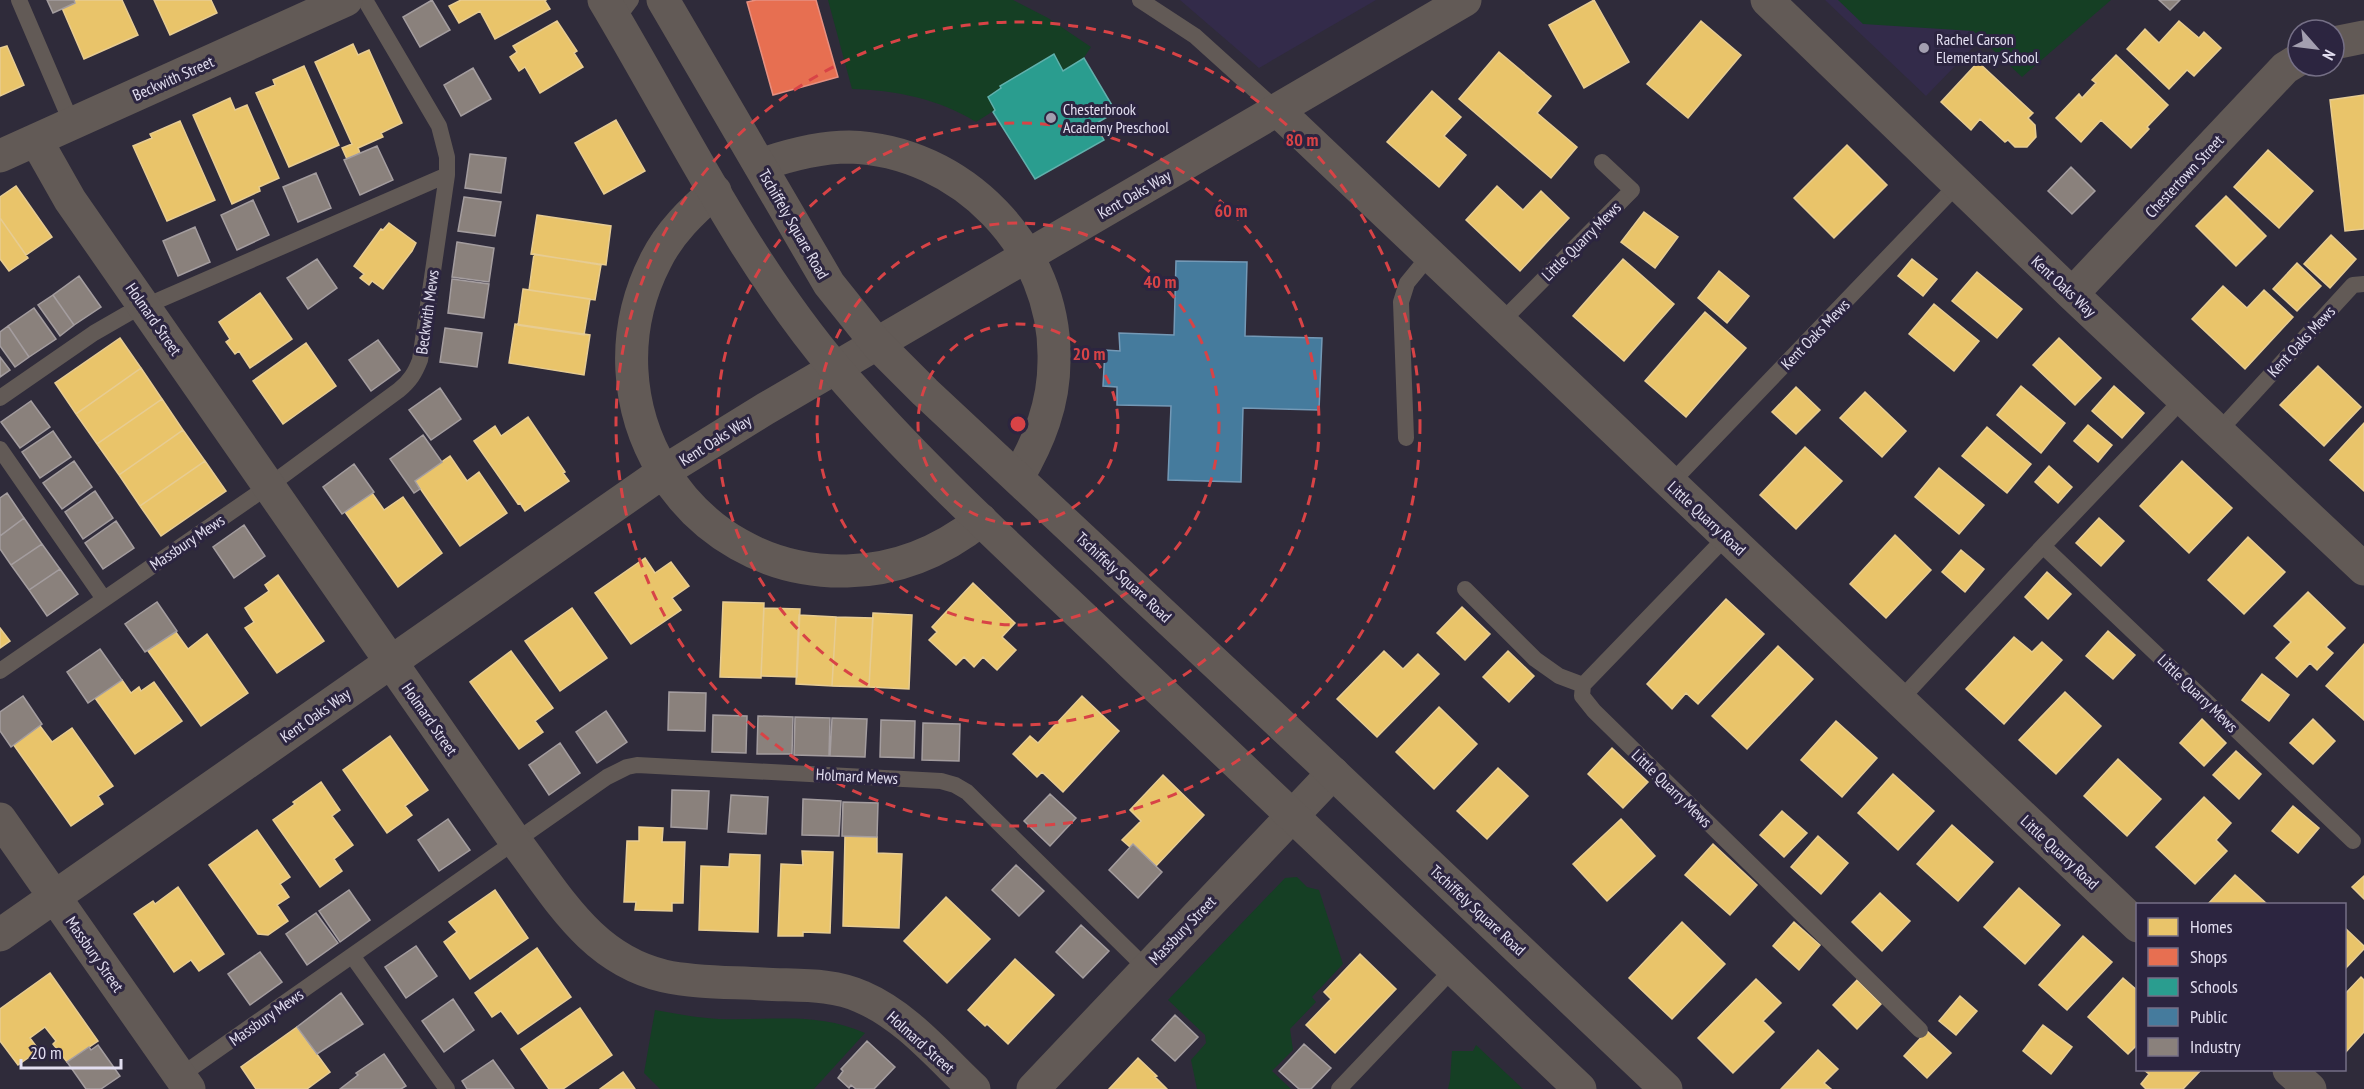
<svg xmlns="http://www.w3.org/2000/svg" width="2364" height="1089" viewBox="0 0 2364 1089" font-family="'PT Sans Narrow',sans-serif">
<rect width="100%" height="100%" fill="#2f2b3a"/>
<path fill="#332b4a" d="M1180,0H1376L1259,68Z
M1825,0H2019L1926,96Z"/>
<path fill="#153f24" d="M828,0H1013L1048,18L1091,47L1083,59L1063,71L1054,55L1000,86L1001,88L988,97L995,110L976,122C939,99 895,90 852,89Z
M1838,0H2111L2022,77L1973,31L1863,24Z
M1297,877L1307,887L1319,890L1343,964L1312,997L1316,1002L1290,1029L1293,1050L1272,1071L1291,1089H1197L1191,1060L1206,1043L1205,1035L1168,1000L1285,878Z
M655,1010C677,1014 698,1018 719,1019C771,1021 816,1011 865,1033L814,1089H660L644,1073Z
M1476,1045L1523,1089H1448L1450,1080L1452,1051H1473Z"/>
<path fill="#e9c46a" stroke="#e7cc92" stroke-width="1.5" d="M74,0H122L138,35L84,59L62,8L75,3Z
M154,0H211L217,13L170,35Z
M461,0H546L545,1L550,9L495,39L480,11L459,23L449,6Z
M1594,0L1629,62L1584,88L1549,25Z
M557,21L577,51L574,53L583,67L540,93L525,67L519,71L510,57L517,52L513,46Z
M1701,21L1741,55L1688,118L1647,84Z
M2179,21L2199,38L2204,32L2221,48L2194,76L2187,70L2169,89L2127,49L2145,29L2159,43Z
M353,44L358,55L369,50L402,123L381,133L383,137L358,148L360,153L347,159L342,148L352,144L315,62Z
M7,46L24,85L0,96V48Z
M1499,52L1551,96L1537,113L1577,147L1551,178L1459,99Z
M2116,55L2168,105L2147,127L2149,129L2131,148L2101,120L2081,142L2056,118L2079,94L2082,98L2096,83L2092,80Z
M1978,62L2033,113L2028,118L2035,125L2036,137L2027,147H2015L2008,140L2005,142L1980,119L1971,130L1941,102Z
M304,66L339,145L289,167L256,93L275,85L273,80Z
M1432,91L1461,117L1444,136L1466,155L1439,187L1387,142Z
M2364,95V229L2345,231L2330,100Z
M230,98L235,110L247,105L279,178L259,187L260,191L232,204L193,115Z
M616,120L645,171L604,194L575,143Z
M180,121L215,200L167,221L133,146L152,138L150,134Z
M1847,145L1887,185L1834,238L1794,198Z
M2268,150L2313,191L2279,228L2234,187Z
M16,186L52,237L26,255L0,218V197Z
M1497,186L1523,210L1541,191L1569,218L1520,271L1466,220Z
M2226,196L2266,236L2236,266L2196,226Z
M1644,212L1678,237L1655,268L1621,242Z
M537,215L611,226L606,265L531,254Z
M0,218L28,258L9,271L0,259Z
M389,223L416,243L412,251L383,289L372,281L369,285L360,278L364,274L354,266L381,229L383,230Z
M2331,235L2356,259L2330,288L2304,264Z
M534,254L601,265L595,300L529,290Z
M1623,259L1674,304L1624,361L1573,316Z
M1912,259L1937,279L1923,296L1898,276Z
M2297,263L2321,286L2297,311L2273,289Z
M1719,271L1749,296L1727,323L1698,298Z
M1977,272L2022,309L1997,338L1952,301Z
M2223,286L2247,308L2264,290L2293,317L2245,369L2192,319Z
M523,289L590,299L584,335L518,325Z
M260,293L292,339L250,368L239,351L235,354L226,342L230,339L219,322Z
M1934,304L1979,341L1954,371L1909,334Z
M1705,312L1746,348L1686,417L1645,381Z
M515,324L590,335L584,375L509,363Z
M120,338L141,368L76,414L55,383Z
M2059,338L2101,378L2075,405L2033,365Z
M306,343L336,386L283,424L253,381Z
M2318,366L2361,407L2324,446L2280,405Z
M141,368L162,399L97,444L76,414Z
M2021,386L2065,423L2041,453L1997,415Z
M2114,386L2144,413L2122,438L2092,411Z
M1796,387L1820,410L1796,434L1772,412Z
M1865,392L1906,431L1882,457L1840,418Z
M162,399L183,430L119,475L97,444Z
M528,417L565,472L563,473L569,481L525,511L520,503L518,504L474,441L495,426L501,436Z
M2364,423V491L2330,460Z
M2088,425L2112,445L2098,462L2074,441Z
M1987,427L2031,464L2007,493L1962,456Z
M183,430L205,461L140,506L119,475Z
M1805,447L1842,481L1796,529L1760,495Z
M450,456L467,481L479,472L507,513L460,546L415,481Z
M205,461L226,491L161,536L140,506Z
M2182,461L2232,508L2189,553L2140,506Z
M2049,466L2072,487L2058,503L2035,482Z
M1939,468L1984,505L1959,534L1915,497Z
M372,493L384,510L403,497L442,553L398,587L345,512Z
M2099,518L2124,541L2101,566L2076,543Z
M1895,535L1931,570L1886,618L1850,584Z
M2248,537L2285,572L2244,614L2208,580Z
M1961,550L1984,569L1965,592L1942,572Z
M645,558L655,573L671,562L689,586L672,598L681,610L631,644L595,593Z
M2047,572L2071,594L2048,619L2025,597Z
M278,575L324,641L277,673L245,628L254,622L245,608L269,591L265,585Z
M973,583L1015,623L1002,637L1016,650L997,670L983,657L974,667L964,657L956,665L929,640L937,632L932,627Z
M2308,592L2345,628L2326,647L2333,653L2317,670L2310,663L2297,677L2276,658L2291,642L2274,626Z
M1726,599L1764,634L1698,704L1686,693L1672,709L1647,684Z
M723,602L764,603L761,678L720,677Z
M1462,607L1490,634L1465,660L1437,633Z
M572,608L607,658L560,691L525,641Z
M764,608L800,609L797,677L761,676Z
M873,613L912,615L909,689L869,687Z
M799,615L836,617L832,686L796,684Z
M836,617L873,618L869,687L832,686Z
M0,628L10,641L0,648Z
M175,631L188,649L207,634L248,693L201,726L148,651Z
M2108,631L2135,655L2113,679L2086,656Z
M2014,637L2032,652L2042,642L2062,660L2004,724L1966,689Z
M2364,644V720L2326,686Z
M1778,646L1813,679L1747,749L1712,716Z
M511,651L553,708L535,721L543,732L519,749L470,682Z
M1384,651L1403,669L1418,654L1439,674L1377,737L1337,699Z
M1508,651L1534,676L1509,702L1483,677Z
M2262,674L2289,695L2269,721L2242,700Z
M122,680L131,693L139,687L141,691L154,682L182,721L135,754L95,698Z
M2065,692L2101,726L2056,774L2019,740Z
M1082,696L1119,731L1063,792L1042,772L1037,777L1013,754L1030,736L1038,743Z
M1439,707L1477,744L1434,789L1396,752Z
M2202,719L2226,743L2204,766L2180,743Z
M2313,719L2335,741L2313,764L2290,743Z
M1836,721L1877,758L1842,797L1801,760Z
M40,726L52,742L72,728L113,786L98,796L103,804L71,826L13,744Z
M390,736L428,790L405,806L412,815L387,833L343,770Z
M1612,748L1648,782L1623,808L1588,774Z
M2236,751L2261,774L2239,799L2213,775Z
M2118,759L2161,799L2127,836L2084,796Z
M1498,768L1528,796L1487,839L1457,811Z
M1893,774L1934,811L1898,850L1858,813Z
M1163,775L1204,815L1156,866L1133,844L1130,847L1122,840L1141,821L1130,810Z
M321,782L340,810L332,816L353,845L334,859L342,871L320,887L273,820L295,804L293,802Z
M2204,797L2231,823L2216,840L2227,851L2195,884L2156,847Z
M2293,806L2319,828L2298,853L2272,831Z
M1782,811L1807,833L1784,857L1760,835Z
M1621,819L1655,856L1607,901L1573,864Z
M1952,825L1993,862L1958,901L1917,864Z
M639,827L663,828L662,842H685L683,903H672V911L635,910L636,902H624L627,841H639Z
M257,830L290,877L280,884L289,897L277,905L288,921L268,935L258,934L209,865Z
M845,836L877,837V853L902,854L899,928L843,926Z
M1818,836L1848,863L1821,894L1791,867Z
M1713,844L1757,885L1730,915L1685,875Z
M802,851L833,852L830,933L803,932V936H778L781,864L803,865Z
M730,854L760,855L758,932L699,930L701,866L729,867Z
M2235,875L2267,904H2208Z
M2364,876V899L2352,887Z
M178,887L224,954L199,971L191,960L174,972L134,914L153,901L155,904Z
M2019,888L2060,925L2025,964L1984,927Z
M495,890L528,938L470,979L444,942L457,932L449,922Z
M1880,893L1910,921L1882,951L1852,922Z
M946,897L990,939L947,983L904,941Z
M1682,922L1725,964L1672,1019L1629,978Z
M1794,922L1820,945L1799,970L1773,946Z
M2345,928L2364,946V949L2344,970Z
M2083,936L2112,962L2067,1010L2039,985Z
M537,948L571,997L518,1034L501,1011L492,1017L475,993Z
M1360,954L1396,989L1335,1053L1306,1025L1331,999L1324,992Z
M1015,959L1054,995L1008,1044L987,1024L985,1026L968,1010Z
M50,973L98,1041L67,1062L53,1044L56,1041L45,1027L30,1038L39,1050L18,1065L0,1041V1009Z
M2361,977L2364,980V1032L2344,1054V995Z
M2123,978L2138,991V1044L2128,1054L2088,1017Z
M1756,979L1781,1003L1763,1021L1774,1032L1733,1073L1698,1038Z
M1857,980L1881,1004L1857,1029L1833,1005Z
M1960,996L1977,1011L1956,1035L1939,1021Z
M580,1008L612,1055L563,1089H549L521,1049Z
M2043,1025L2072,1047L2051,1074L2023,1051Z
M297,1027L330,1072L307,1089H256L241,1067Z
M1927,1031L1951,1053L1927,1078L1904,1056Z
M1818,1050L1838,1069L1824,1083L1831,1089H1781Z
M1138,1058L1157,1076L1155,1077L1167,1089H1109Z
M2144,1070H2201L2183,1089H2146L2141,1084L2149,1074Z
M623,1072L635,1089H600Z"/>
<path fill="#e76f51" stroke="#e69081" stroke-width="1.5" d="M756,0H816L838,77L773,95L747,2Z"/>
<path fill="#2a9d8f" stroke="#61b0ac" stroke-width="1.5" d="M1054,54L1063,71L1084,58L1116,112L1095,124L1104,140L1035,179L993,112L995,110L988,97L1001,88L1000,86Z"/>
<path fill="#457b9d" stroke="#7499b6" stroke-width="1.5" d="M1176,261L1247,262L1245,336L1322,338L1319,410L1243,408L1241,482L1168,480L1171,406L1117,405V387L1103,386L1105,350L1120,351L1119,333L1174,335Z"/>
<path fill="#8a817c" stroke="#a49d9f" stroke-width="1.5" d="M47,0H74L75,3L53,13Z
M432,0L450,30L420,47L403,17Z
M2159,0H2180L2170,10Z
M473,68L491,99L461,116L444,85Z
M377,146L393,180L360,195L344,160Z
M470,154L506,158L501,193L465,188Z
M2071,167L2095,191L2072,214L2048,191Z
M316,173L331,208L298,222L283,187Z
M464,197L501,202L495,236L458,231Z
M253,200L269,235L237,250L221,215Z
M195,227L210,262L178,276L163,241Z
M457,242L494,248L489,282L452,277Z
M317,259L337,288L308,309L287,278Z
M79,276L101,307L74,325L53,295Z
M452,279L489,284L484,318L448,313Z
M53,295L74,325L60,336L38,305Z
M34,308L56,339L29,357L8,326Z
M8,326L29,357L15,367L0,346V332Z
M445,328L482,333L477,367L440,362Z
M378,340L400,370L371,391L349,360Z
M0,357L10,370L0,377Z
M440,388L461,419L431,440L409,410Z
M31,401L50,427L20,448L1,422Z
M53,431L71,457L40,478L22,452Z
M423,435L442,462L415,481L420,489L414,493L390,459Z
M74,461L92,487L62,509L43,483Z
M354,464L374,492L342,514L323,487Z
M95,491L113,518L83,539L65,512Z
M7,493L24,518L0,536V498Z
M24,518L42,544L11,565L0,549V536Z
M116,521L134,548L103,569L85,543Z
M244,525L265,556L234,578L213,547Z
M42,544L60,569L29,590L11,565Z
M60,569L78,594L47,616L29,590Z
M157,602L177,631L145,652L125,624Z
M100,649L122,680L88,703L67,672Z
M669,692L706,693L705,731L668,730Z
M23,696L42,724L11,747L0,731V712Z
M606,711L627,742L597,763L576,732Z
M713,715L747,716L746,753L712,752Z
M758,716L793,717L792,754H757Z
M795,717L830,718L829,756L794,755Z
M832,718L867,719L865,757L830,756Z
M881,720L915,721L914,758L880,757Z
M923,723L960,724L959,761L922,760Z
M560,743L580,773L549,795L529,765Z
M672,790L709,791L707,829L671,827Z
M1050,794L1076,818L1050,846L1024,821Z
M731,795L768,797L766,834L728,832Z
M803,799L841,801L839,836L802,835Z
M843,802L878,803L877,837L842,836Z
M448,819L470,850L439,871L418,840Z
M1133,844L1162,872L1138,898L1109,870Z
M1016,865L1044,891L1019,916L992,890Z
M349,890L370,920L340,942L319,911Z
M316,913L338,943L307,965L286,934Z
M1081,925L1109,951L1083,978L1056,952Z
M416,946L437,976L406,998L385,967Z
M260,952L282,982L250,1005L228,974Z
M341,993L363,1024L317,1054L297,1027Z
M453,999L474,1030L444,1052L422,1021Z
M1175,1015L1198,1037L1175,1061L1152,1040Z
M867,1041L895,1067L874,1089H856L851,1085L849,1088L838,1078L843,1071L841,1069Z
M1304,1044L1331,1068L1311,1089H1299L1279,1071Z
M98,1045L120,1076L101,1089H86L67,1062L89,1047L91,1050Z
M384,1054L406,1086L401,1089H340L358,1075L356,1073Z
M493,1060L514,1089H467L462,1081Z"/>
<g fill="none" stroke-linecap="round" stroke-linejoin="round">
<path stroke="#625a56" stroke-width="16" d="M19,0L72,124
M1140,0L1195,36L1277,110
M616,20L631,0
M1501,322L1632,190L1602,162
M0,398L94,333L127,314L447,175
M2218,432L2353,285L2364,284
M1406,438L1401,302L1407,283L1430,255
M0,449L104,599
M1671,483L1958,184
M1727,536L1583,685L1582,696L1594,711L1920,1030
M2043,546L2353,841
M1465,589L1535,659L1559,676L1583,685
M0,671L270,485L399,390C410,381 415,373 420,360L447,175V157L439,126L365,0
M1900,700L2043,546L2183,399
M353,957L447,1089
M180,1076L607,777L627,767L637,765L941,781L955,785L967,792L1146,968
M1339,1089L1453,969"/>
<path stroke="#625a56" stroke-width="33" d="M1767,0L2072,294L2364,569
M2334,43L2364,37
M1277,110L2138,926
M36,140L70,200L516,842C558,897 591,959 664,976C696,983 731,982 763,984C796,986 832,983 862,997C906,1016 939,1056 974,1089
M0,156L346,0
M760,165C789,155 818,147 849,147C961,150 1057,248 1054,361C1054,404 1039,441 1018,477
M715,191C692,211 670,232 656,260C582,403 685,575 847,571C897,570 942,551 981,520
M2072,294L2285,68L2298,60
M0,819L189,1089
M0,935L663,472L765,409L1465,0
M2289,1070L2310,1089
M1033,1089L1333,773"/>
<path stroke="#625a56" stroke-width="33" d="M604,0C677,122 744,261 836,369C924,472 1031,567 1129,661C1280,804 1430,946 1580,1089
M663,0L829,284L877,344L925,392L1317,758L1666,1089"/>
</g>
<g fill="none" stroke="#d84346" stroke-width="3" stroke-dasharray="10 8">
<circle cx="1018" cy="424" r="100"/>
<circle cx="1018" cy="424" r="201"/>
<circle cx="1018" cy="424" r="301"/>
<circle cx="1018" cy="424" r="402"/>
</g>
<g fill="#a39fb0" stroke="#2c2540" stroke-width="2">
<circle cx="1924" cy="48" r="6"/>
<circle cx="1051" cy="118" r="6"/>
</g>
<g text-anchor="middle" dominant-baseline="central" stroke-width="6" stroke-linejoin="round" paint-order="stroke">
<g font-size="16" fill="#e2def0" stroke="#2c2540" text-anchor="start">
<text x="1936" y="39">Rachel Carson<tspan x="1936" dy="18">Elementary School</tspan></text>
<text x="1063" y="109">Chesterbrook<tspan x="1063" dy="18">Academy Preschool</tspan></text>
</g>
<g font-size="16" fill="#e2def0" stroke="#2c2540">
<text transform="translate(173 78) rotate(-24)">Beckwith Street</text>
<text transform="translate(2184 176) rotate(-47)">Chestertown Street</text>
<text transform="translate(1134 194) rotate(-30)">Kent Oaks Way</text>
<text transform="translate(794 224) rotate(60)">Tschiffely Square Road</text>
<text transform="translate(1581 241) rotate(-45)">Little Quarry Mews</text>
<text transform="translate(2064 286) rotate(43)">Kent Oaks Way</text>
<text transform="translate(427 312) rotate(-82)">Beckwith Mews</text>
<text transform="translate(154 319) rotate(55)">Holmard Street</text>
<text transform="translate(1815 334) rotate(-46)">Kent Oaks Mews</text>
<text transform="translate(2301 341) rotate(-47)">Kent Oaks Mews</text>
<text transform="translate(715 440) rotate(-32)">Kent Oaks Way</text>
<text transform="translate(1707 518) rotate(43)">Little Quarry Road</text>
<text transform="translate(187 542) rotate(-34)">Massbury Mews</text>
<text transform="translate(1124 577) rotate(43)">Tschiffely Square Road</text>
<text transform="translate(2198 693) rotate(44)">Little Quarry Mews</text>
<text transform="translate(315 715) rotate(-35)">Kent Oaks Way</text>
<text transform="translate(430 719) rotate(55)">Holmard Street</text>
<text transform="translate(857 776) rotate(3)">Holmard Mews</text>
<text transform="translate(1672 788) rotate(44)">Little Quarry Mews</text>
<text transform="translate(2060 852) rotate(43)">Little Quarry Road</text>
<text transform="translate(1478 910) rotate(43)">Tschiffely Square Road</text>
<text transform="translate(1182 930) rotate(-46)">Massbury Street</text>
<text transform="translate(95 954) rotate(55)">Massbury Street</text>
<text transform="translate(266 1017) rotate(-35)">Massbury Mews</text>
<text transform="translate(921 1042) rotate(42)">Holmard Street</text>
</g>
</g>
<circle cx="1018" cy="424" r="9" fill="#d84346" stroke="#2c2540" stroke-width="3"/>
<g font-size="18" text-anchor="middle" font-weight="bold" fill="#d84346" stroke="#2c2540" stroke-width="6" stroke-linejoin="round" paint-order="stroke">
<text x="1302" y="146">80 m</text>
<text x="1231" y="217">60 m</text>
<text x="1160" y="288">40 m</text>
<text x="1089" y="360">20 m</text>
</g>
<rect x="2136" y="903" width="210" height="168" fill="#2c2540" stroke="#756f86" stroke-width="1.5"/>
<rect x="2148" y="918" width="30" height="18" fill="#e9c46a" stroke="#756f86" stroke-width="1.5"/>
<text x="2190" y="933" font-size="18" fill="#e2def0">Homes</text>
<rect x="2148" y="948" width="30" height="18" fill="#e76f51" stroke="#756f86" stroke-width="1.5"/>
<text x="2190" y="963" font-size="18" fill="#e2def0">Shops</text>
<rect x="2148" y="978" width="30" height="18" fill="#2a9d8f" stroke="#756f86" stroke-width="1.5"/>
<text x="2190" y="993" font-size="18" fill="#e2def0">Schools</text>
<rect x="2148" y="1008" width="30" height="18" fill="#457b9d" stroke="#756f86" stroke-width="1.5"/>
<text x="2190" y="1023" font-size="18" fill="#e2def0">Public</text>
<rect x="2148" y="1038" width="30" height="18" fill="#8a817c" stroke="#756f86" stroke-width="1.5"/>
<text x="2190" y="1053" font-size="18" fill="#e2def0">Industry</text>
<g transform="translate(2316 48) rotate(118)"><circle r="28" fill="#2c2540" stroke="#756f86" stroke-width="1.5"/>
<path d="M0-4.5L10 22L0 15L-10 22Z" fill="#a39fb0"/>
<text y="-9" font-size="16" font-weight="bold" text-anchor="middle" fill="#e2def0">N</text>
</g>
<path d="M21 1059v9h100v-9" fill="none" stroke="#e2def0" stroke-width="3"/>
<text x="30" y="1059" font-size="18" fill="#e2def0" stroke="#2c2540" stroke-width="4.5" paint-order="stroke">20 m</text>
</svg>
